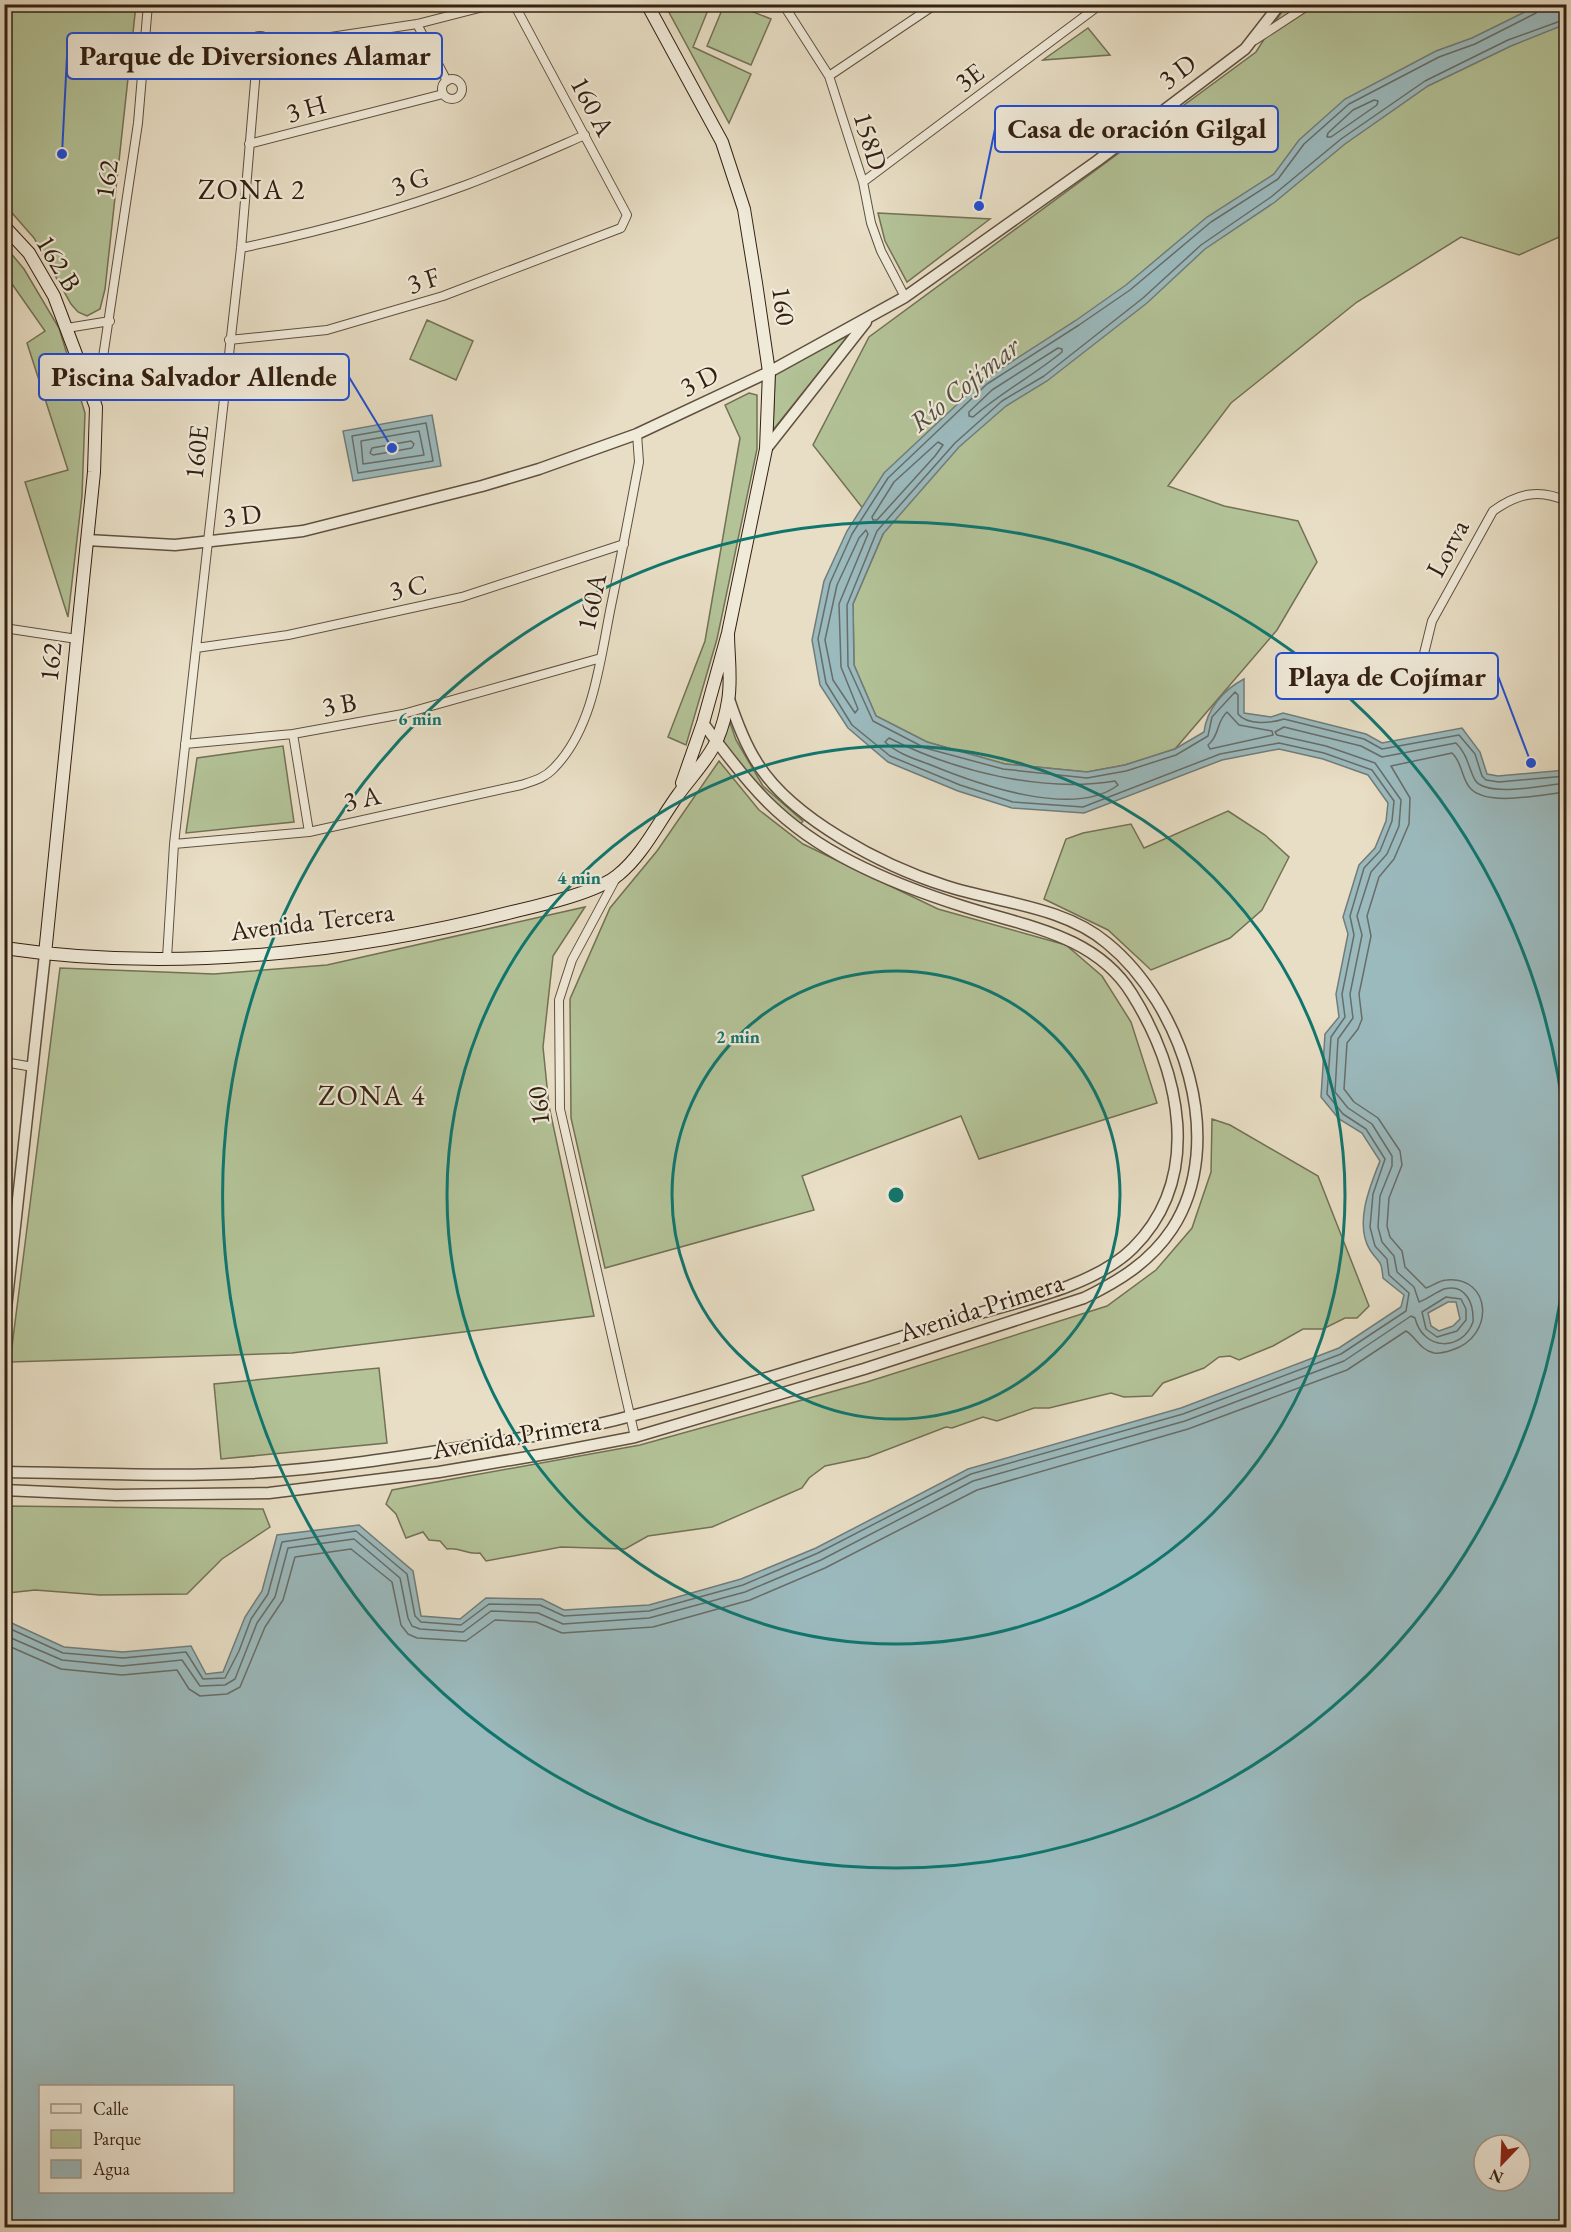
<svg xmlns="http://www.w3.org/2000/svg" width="1571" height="2232" viewBox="0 0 1571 2232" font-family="'EB Garamond',serif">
<rect width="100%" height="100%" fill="#e8dec5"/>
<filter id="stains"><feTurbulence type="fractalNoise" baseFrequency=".00333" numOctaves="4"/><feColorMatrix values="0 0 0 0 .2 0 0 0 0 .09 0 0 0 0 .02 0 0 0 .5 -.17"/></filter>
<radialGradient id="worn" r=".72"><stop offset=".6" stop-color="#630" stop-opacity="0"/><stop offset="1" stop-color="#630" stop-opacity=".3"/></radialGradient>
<path fill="#b3c297" stroke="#737155" stroke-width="1.5" d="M5,4L136,5L105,289L100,309L87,316L78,312L71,304L34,238L5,205Z
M665,5H710L693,47L751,74L729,123Z
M724,5H736L771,19L751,65L707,46Z
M1286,5H1566V234L1519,255L1461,237L1357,302L1231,403L1168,486L1224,506L1298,521L1317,562L1277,630L1175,749L1125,765L1087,772L1005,764L927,742L876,716L854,665L853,604L883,534L813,445L869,337L1256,52Z
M1088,28L1110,55L1043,60Z
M878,213L990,219L907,282L885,241Z
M4,245L24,269L59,328L85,413L82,496L68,617L25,482L68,470L27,343L45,331L5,274Z
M427,320L473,341L456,380L410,359Z
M849,335L773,430L775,373Z
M749,393L757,395V449L717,639L686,745L668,737L705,641L740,438L725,405Z
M728,717L736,740L763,786L803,821L799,826L759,788L723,741Z
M283,746L294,822L186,833L197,758Z
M719,761L759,810L803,844L938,909L1066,945L1102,976L1131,1022L1157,1103L979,1159L961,1116L802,1176L814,1210L605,1268L571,1118L570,999L610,908L657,851Z
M1228,811L1265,835L1289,857L1262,910L1230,938L1151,970L1108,930L1044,899L1066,839L1083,833L1131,824L1144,848Z
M585,907L553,956L543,1047L549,1106L594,1316L292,1353L10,1362L60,968L214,974L327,965Z
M1212,1119L1230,1125L1318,1176L1369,1306L1357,1318H1345L1323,1329H1303L1273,1346L1239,1360L1230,1356L1219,1357L1204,1368L1163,1383L1152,1396L1124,1397L1111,1393L1049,1408H1034L997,1421L983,1417L952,1428L946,1427L868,1457L825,1466L809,1478L802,1488L712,1527L648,1536L625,1549L561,1547L486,1561L480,1553C467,1555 460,1547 447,1549L440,1541L429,1540L423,1532L406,1538L396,1514L386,1504L392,1490L640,1445L867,1382L1107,1306L1156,1270L1192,1228L1211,1172Z
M379,1368L387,1443L221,1459L214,1384Z
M5,1506L263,1509L270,1527L222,1559L187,1594L100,1595L35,1590L8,1593L4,1592Z"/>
<path fill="#9bbabe" stroke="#717c7a" stroke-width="1.5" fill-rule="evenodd" d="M1539,5H1566V24L1511,46L1428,86L1345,144L1275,202L1205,249L1147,303L1047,381L1006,406L959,447L883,534L853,604L854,665L876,716L927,742L1005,764L1087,772L1125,765L1175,749L1204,732C1207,709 1223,690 1244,679V713L1271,717L1283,713L1366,734L1382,743L1462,728L1480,752L1487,774L1498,776L1566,770V2227H5V1620L64,1647L123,1652L191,1646L206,1674L223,1672L245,1617L262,1591L277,1535L359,1525L413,1571L421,1616L460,1619L486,1598L542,1599L564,1610L649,1605L741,1579L816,1548L968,1469L1181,1408L1339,1348L1401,1307L1404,1295L1383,1278C1381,1258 1380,1265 1370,1250C1354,1224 1370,1186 1380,1161L1362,1133L1339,1119L1321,1097L1325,1034L1339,1017L1336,994L1348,934L1343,917L1359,865L1375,848L1386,821L1388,803L1368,775L1323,759L1279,749L1222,760L1084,813L1012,808L958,791L888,762L848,728L820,685L812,640L824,581L847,531L884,473L983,380L1075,321L1126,285L1207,217L1274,174L1299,140L1345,99L1436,51L1472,38ZM1448,1302H1456L1460,1319L1453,1326L1439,1331L1431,1326L1428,1313ZM40,2086H232V2192H40ZM1484,2145H1520V2181H1484Z
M432,415L441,466L353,481L343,431Z"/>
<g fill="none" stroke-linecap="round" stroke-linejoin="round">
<path stroke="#676d68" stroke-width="1.5" d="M1566,19L1508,40L1425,81L1341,139L1271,197L1201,245L1143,298L1044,376L1002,401L955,443L877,531L847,605L848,666L873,721L925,748L1003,769L1087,778L1126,771L1176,755L1208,736L1212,717L1235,692L1238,695V714C1248,726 1271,723 1284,719L1364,739L1382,749L1459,735L1475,754L1482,776L1486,780L1499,782L1566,776
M1374,100L1378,101L1377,105L1331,137H1327L1328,133L1353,110Z
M1058,348L1062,349V352C1033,376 1001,392 973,417L969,416V412L992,390Z
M426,423L433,461L358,473L352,436Z
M419,431L424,455L363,464L361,441Z
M411,441L414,444L412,448L373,455L370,453L372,448Z
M938,442L943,445L935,456L877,520H873L872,517L894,482Z
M866,530L868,534L839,604L841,667L858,709L855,713L833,680L825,640L837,585L859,538Z
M1227,712L1239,725L1272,731L1273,735L1210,749L1208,745C1220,735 1216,722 1227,712Z
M889,738C954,771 1042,793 1115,781L1118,785C1074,819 977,784 931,765C915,759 898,754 885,742Z
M1446,1297L1461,1299L1466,1309V1320L1457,1331L1437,1337L1426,1329L1422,1312Z
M4,1626L63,1653L123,1658L186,1652L203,1679L225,1678L239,1651L251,1619L268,1594L282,1542L356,1531L407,1574L415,1616L421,1622L461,1625L489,1604L540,1605L564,1616L649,1611L743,1585L818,1553L971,1474L1183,1414L1341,1354L1406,1311L1409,1293L1389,1275L1387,1259L1375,1246L1370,1227L1373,1194L1385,1159L1366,1129L1343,1114L1327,1094L1331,1037L1345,1017L1342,994L1354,935L1350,916L1364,868L1380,851L1392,821L1394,801L1372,770L1324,753L1279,743L1220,754L1083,807L1013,802L960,785L890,756L852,725L826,683L818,639L830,583L852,534L888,478L987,384L1079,325L1130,290L1211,222L1278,179L1304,144L1349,104L1439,57L1475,44L1536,13L1540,4
M4,1635L62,1660L122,1666L182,1660L200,1686L225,1685L235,1679L257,1623L275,1597L288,1548L354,1539L400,1578L408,1618L412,1626L420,1629L463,1632L491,1611L538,1613L563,1624L649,1618L745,1592L821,1560L973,1481L1185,1421L1344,1361L1411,1316L1415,1318C1423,1351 1462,1352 1473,1322C1474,1304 1466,1283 1444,1289C1436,1292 1428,1299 1419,1302L1414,1287L1397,1272L1394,1256L1382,1242L1378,1227L1380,1196L1392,1166V1156L1372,1124L1348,1108L1335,1092L1338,1039L1353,1018L1350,994L1362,935L1357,916L1371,872L1387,854L1399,826L1401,800L1375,763L1326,746L1277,735L1275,732L1284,727L1361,746L1382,757L1456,743C1468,755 1468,767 1475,780C1486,798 1548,785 1566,783
M4,1644L61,1669L122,1675L177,1670L189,1689L200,1696L227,1694L240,1687L265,1627L283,1600L295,1557L351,1549L392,1582L401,1625L408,1634L417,1638L466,1641L495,1620L536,1622L562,1633L653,1627L750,1600L825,1568L977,1490L1188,1429L1347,1370L1406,1331C1415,1336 1420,1350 1434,1353C1440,1354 1446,1352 1452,1350C1496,1336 1491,1276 1447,1280C1439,1280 1433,1286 1426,1288L1405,1267L1402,1251L1390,1237L1387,1226L1389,1198L1402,1165L1400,1151L1378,1118L1354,1102L1344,1089L1347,1043L1358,1029L1362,1019L1359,994L1371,936L1367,916L1379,877L1394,859L1409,824L1410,798L1391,766L1452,753C1463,763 1461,779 1471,789C1489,807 1543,794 1566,792"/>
<g stroke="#605040" stroke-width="10">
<path id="minor" d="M783,4L829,76L863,182L871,223L881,251L905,297
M417,24L447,81
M249 47a11 11 0 1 1 22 0a11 11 0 1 1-22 0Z
M1255,40L1310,4
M271,46L417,24L495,4
M829,76L936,4
M442 89a10 10 0 1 1 20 0a10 10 0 1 1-20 0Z
M249,144L443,94
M863,182L1101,4
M241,248C318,232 393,212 466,185C506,170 546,152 585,135
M67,328L110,321
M229,340L327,330L443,296L621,228L627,215L514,4
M96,404L138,123L148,4
M4,628L77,639
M196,648L288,635L462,597L624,544
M1417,682L1432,621L1493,511C1517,494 1539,488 1566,501
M293,734L309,832
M185,744L293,734L403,714L601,658
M174,844L309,832L521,785C533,781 545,778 554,768C594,727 600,660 611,606C621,558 630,510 639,462L637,434
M616,878L572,960L559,1000L560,1109L635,1437
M167,958L174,844L241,248L257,58
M4,1062L33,1067"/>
</g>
<g stroke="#605040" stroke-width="13">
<path id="tertiary" d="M766,449L866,322
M87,540L175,545L303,531L482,486L539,469L637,434L769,372L905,297L1097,161L1245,49L1280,4
M4,1326L45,954
M4,1472C86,1473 169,1477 251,1473C326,1469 401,1457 476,1445C527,1437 580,1430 631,1416C735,1389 839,1356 942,1324C1000,1305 1090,1291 1133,1248C1204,1177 1180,1071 1132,994C1095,934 1023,926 962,906C924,894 887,880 852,862C781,826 749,786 703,723
M4,1490L116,1495L269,1493L439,1472L557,1452L635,1437L864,1369L1084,1298C1119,1281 1150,1262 1172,1229C1229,1142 1182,1004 1107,943C1063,906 999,903 946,886C883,866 790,818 756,761C744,742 736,720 729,699"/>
</g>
<g stroke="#332013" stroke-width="14">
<path id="secondary" d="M647,4L722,142L744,209L756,283L769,372L766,449L728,633L703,723L682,783
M4,226L29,253L54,296L96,407L94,472L45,954
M4,948C172,973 353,953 516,911C542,905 598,892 618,875C643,855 659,821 678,795C690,778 708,760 717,740C722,728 726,714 728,701C732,680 728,655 728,633"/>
</g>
<use href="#minor" stroke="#f0ead9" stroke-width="8"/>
<use href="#tertiary" stroke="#f0ead9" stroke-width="10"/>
<use href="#secondary" stroke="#f0ead9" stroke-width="12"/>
</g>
<g fill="none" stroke="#0f766e" stroke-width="3">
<circle cx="896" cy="1195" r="224"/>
<circle cx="896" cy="1195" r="449"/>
<path d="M1566 1254A673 673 0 1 1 1566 1136"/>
</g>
<g text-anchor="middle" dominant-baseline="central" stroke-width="4.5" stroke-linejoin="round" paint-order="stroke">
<g font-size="27" fill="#332013" stroke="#f0ead9">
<text transform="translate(1177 71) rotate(-37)">3 D</text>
<text transform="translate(969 77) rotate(-37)">3E</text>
<text transform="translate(593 106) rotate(62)">160 A</text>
<text transform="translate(306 108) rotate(-15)">3 H</text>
<text transform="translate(871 141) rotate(73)">158D</text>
<text transform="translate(106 179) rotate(-82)">162</text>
<text transform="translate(410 181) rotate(-18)">3 G</text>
<text transform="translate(59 263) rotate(59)">162 B</text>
<text transform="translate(423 280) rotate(-17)">3 F</text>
<text transform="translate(784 306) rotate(82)">160</text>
<text transform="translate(699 380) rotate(-26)">3 D</text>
<text transform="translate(196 452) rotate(-84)">160E</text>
<text transform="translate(242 515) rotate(-6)">3 D</text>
<text transform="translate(1447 548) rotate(-62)">Lorva</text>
<text transform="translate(408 587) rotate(-12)">3 C</text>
<text transform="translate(591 602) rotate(-78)">160A</text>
<text transform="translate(50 662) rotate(-84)">162</text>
<text transform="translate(339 704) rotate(-10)">3 B</text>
<text transform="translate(362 798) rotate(-12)">3 A</text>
<text transform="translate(312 921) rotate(-7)">Avenida Tercera</text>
<text transform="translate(538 1106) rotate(-96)">160</text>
<text transform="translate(981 1307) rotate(-18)">Avenida Primera</text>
<text transform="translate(516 1435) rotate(-10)">Avenida Primera</text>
</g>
<g font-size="28" letter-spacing="1.5" fill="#332013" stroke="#f0ead9">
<text x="252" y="189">ZONA 2</text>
<text x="372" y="1095">ZONA 4</text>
</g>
<g font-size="28" font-style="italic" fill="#524e46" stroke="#f0ead9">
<text transform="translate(964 384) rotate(-39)">Río Cojímar</text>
</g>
</g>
<circle cx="896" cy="1195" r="9" fill="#0f766e" stroke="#f0ead9" stroke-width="3"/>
<g font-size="18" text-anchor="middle" font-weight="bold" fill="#0f766e" stroke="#f0ead9" stroke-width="4.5" stroke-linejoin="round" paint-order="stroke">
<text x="420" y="725">6 min</text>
<text x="579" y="884">4 min</text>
<text x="738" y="1043">2 min</text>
</g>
<path fill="none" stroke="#1d4ed8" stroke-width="2" d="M62 154L67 56M979 206L995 129M392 448L349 377M1531 763L1498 676"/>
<g fill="#1d4ed8" stroke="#f0ead9" stroke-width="2">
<circle cx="62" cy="154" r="6"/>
<circle cx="979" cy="206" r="6"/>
<circle cx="392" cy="448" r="6"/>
<circle cx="1531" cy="763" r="6"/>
</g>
<g fill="#f0ead9" stroke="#1d4ed8" stroke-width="2">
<rect x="67" y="33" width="375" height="46" rx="6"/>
<rect x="995" y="106" width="283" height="46" rx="6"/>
<rect x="39" y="354" width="310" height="46" rx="6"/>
<rect x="1276" y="653" width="222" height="46" rx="6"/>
</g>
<g font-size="28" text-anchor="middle" font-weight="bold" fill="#332013">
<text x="255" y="65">Parque de Diversiones Alamar</text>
<text x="1137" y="138">Casa de oración Gilgal</text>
<text x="194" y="386">Piscina Salvador Allende</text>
<text x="1387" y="686">Playa de Cojímar</text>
</g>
<rect width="1571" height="2232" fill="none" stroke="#e8dec5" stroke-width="24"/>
<rect x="6" y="6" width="1559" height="2220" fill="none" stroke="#332013" stroke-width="3"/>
<rect x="12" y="12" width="1547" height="2208" fill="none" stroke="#332013" stroke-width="1.5"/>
<rect x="39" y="2085" width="195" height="108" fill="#f0ead9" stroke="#a4998a" stroke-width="1.5"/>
<rect x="51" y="2104" width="30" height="9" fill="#f0ead9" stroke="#a4998a" stroke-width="1.5"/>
<text x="93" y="2115" font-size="18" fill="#332013">Calle</text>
<rect x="51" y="2130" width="30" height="18" fill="#b3c297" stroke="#a4998a" stroke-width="1.5"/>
<text x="93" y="2145" font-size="18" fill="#332013">Parque</text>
<rect x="51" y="2160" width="30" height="18" fill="#9bbabe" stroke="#a4998a" stroke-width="1.5"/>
<text x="93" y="2175" font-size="18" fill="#332013">Agua</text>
<g transform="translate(1502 2163) rotate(203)"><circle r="28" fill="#f0ead9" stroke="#a4998a" stroke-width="1.5"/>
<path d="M0-4.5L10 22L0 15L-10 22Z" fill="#8f2418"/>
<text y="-9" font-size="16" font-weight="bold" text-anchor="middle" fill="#332013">N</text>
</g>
<rect width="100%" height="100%" filter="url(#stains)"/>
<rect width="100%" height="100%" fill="url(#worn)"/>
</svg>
